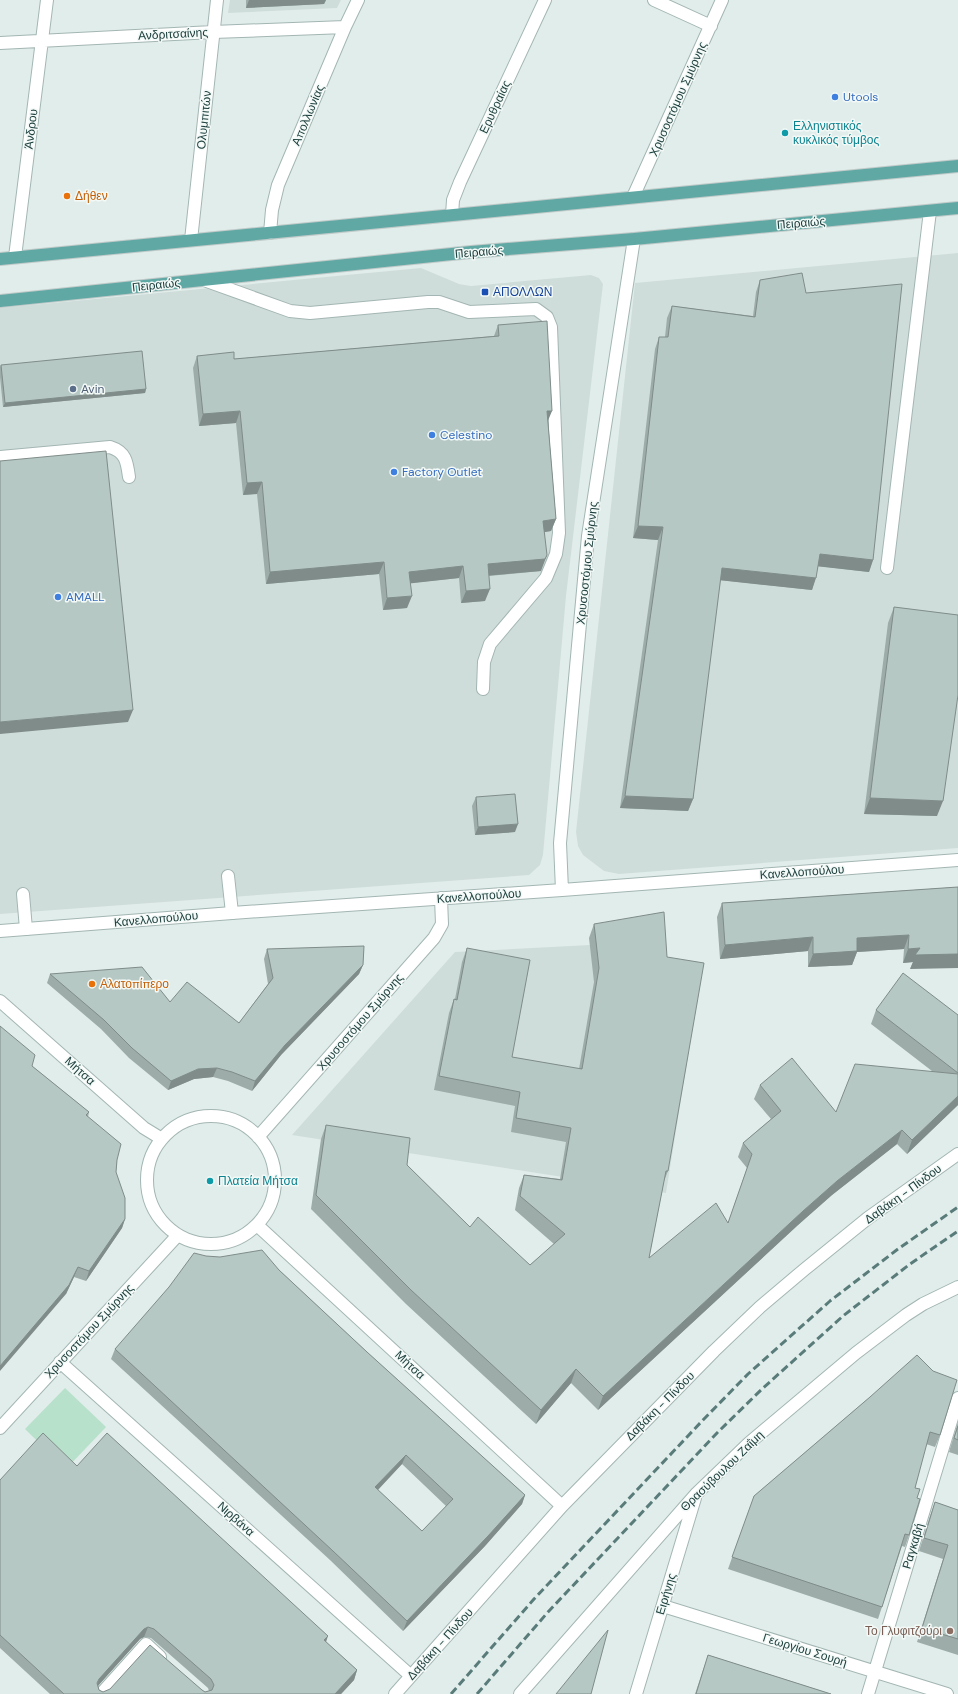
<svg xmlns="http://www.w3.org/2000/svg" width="958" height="1694" viewBox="0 0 958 1694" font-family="'DM Sans',sans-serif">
<rect width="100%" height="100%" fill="#e1edea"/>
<path fill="#cfddda" d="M230,0H341L337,8L228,13Z
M958,253V848L619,874L604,871L583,855L578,846L576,832L635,283Z
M421,268L459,284L471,286L591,275L599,278L603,284L566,596L543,855L540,865L529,875L0,914V308Z
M590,945L701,975L666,1193L292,1135L455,952Z"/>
<path fill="#b7e1cb" d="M65,1388L106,1427L66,1469L25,1429Z"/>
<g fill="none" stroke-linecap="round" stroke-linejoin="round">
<g stroke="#a3b6b3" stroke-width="14">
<path id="service" d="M204,280L290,311L310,313L428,302H439L469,312L536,309L547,317L551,327L559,533L556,554L546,578L490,644L484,662L483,689
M0,457L110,447C126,452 127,462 129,477
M887,568L930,211
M228,876L232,913
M23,894L26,929"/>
</g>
<g stroke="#a3b6b3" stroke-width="14">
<path id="pedestrian" d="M213,32L345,27
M270,233L272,210L278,185L345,27L358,0
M101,1694L146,1644L160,1657"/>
</g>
<g stroke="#a3b6b3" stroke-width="14">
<path id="minor" d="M654,0L711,26
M0,43L213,32
M633,197L722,0
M452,215L453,200L460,182L545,0
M191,240L217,0
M15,257L47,0
M562,890L560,843L588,536L634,239
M0,931L232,913L562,890L958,860
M0,1001L144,1128L162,1139
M147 1180a64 64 0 1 1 128 0a64 64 0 1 1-128 0Z
M258,1137L434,938L442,924L441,898
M257,1225L562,1506
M60,1362L411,1676
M0,1428L178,1235
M663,1606L947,1694
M395,1694L562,1506L714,1351L760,1307L805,1269L868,1218L958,1154
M520,1694L697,1493L749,1443L856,1353L906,1315L923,1304L958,1287
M636,1694L695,1498
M868,1694L958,1398"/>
</g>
<g stroke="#c0cac9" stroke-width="14">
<path id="primary" d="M0,259L958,166
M0,301L471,252L634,239L958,208"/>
</g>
<use href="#service" stroke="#fff" stroke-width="12"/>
<use href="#pedestrian" stroke="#fff" stroke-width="12"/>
<use href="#minor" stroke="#fff" stroke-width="12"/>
<use href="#primary" stroke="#60a8a4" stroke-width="12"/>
<path stroke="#597c7a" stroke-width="3" stroke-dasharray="8 4" stroke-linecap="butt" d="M451,1694L534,1599L703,1420L748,1374L830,1301L898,1249L958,1207
M477,1694L548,1612L717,1433L762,1389L843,1316L910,1264L958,1231"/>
</g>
<path fill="#9daca9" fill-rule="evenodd" d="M246,0H326L324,4L246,8Z
M760,280L806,293L873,560L869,572L818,566L812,590L720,580L693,799L688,811L620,808L658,540L633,538L655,349L659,337H665L667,318L672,306L753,316L756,292Z
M498,325L548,421L556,519L551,531L544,532L541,571L489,576L485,601L461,603L459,578L410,583L407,608L383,610L379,574L266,584L257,494L243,495L236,423L199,426L193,368L197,356L234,359L494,336Z
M1,365L146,389L145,393L3,407L0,377V367Z
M894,607L937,816L864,814L888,623Z
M476,797L515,832L475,835L472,806Z
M958,887L910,969L913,962L903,963L904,949L857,952L852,965L808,967V951L720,959L717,917L722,903Z
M594,924L668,1171L664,1181L649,1258L728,1223L747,1168L738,1157L743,1143L771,1119L754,1099L760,1085L836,1112L932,1071L871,1024L876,1010L958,1015V1105L907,1154L897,1144L832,1195L798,1225L598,1410L571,1383L536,1424L406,1304L311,1209L321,1139L326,1125L407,1165L470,1227L530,1265L554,1244L515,1210L519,1188L524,1175L560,1179L566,1142L511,1132L515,1106L434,1090L449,1013L454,999H455L462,962L467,948L512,1057L579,1069L594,982L589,938Z
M267,949L363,965L359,974L281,1055L252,1091L228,1081L213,1077L194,1079L168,1090L129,1058L101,1029L47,983L50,974L170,1002L239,1023L268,984L264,959Z
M32,1066L89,1112L88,1117L117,1160L116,1172L125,1219L122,1228L86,1281L74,1277L66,1294Z
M206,1256L279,1270L367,1352L525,1495L522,1504L485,1546L403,1631L330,1560L111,1359L115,1349ZM402,1464L446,1506L422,1531L378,1490Z
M870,1397L940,1435L935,1447L926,1444L915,1488L917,1498L909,1535L905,1547L902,1546L878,1619L728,1569L754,1496Z
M958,1422V1455L949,1452Z
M77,1466L326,1642L357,1670L354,1680L341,1694H50L0,1648V1480ZM144,1637L151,1638L208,1688L209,1691L205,1692L202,1690L103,1692L99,1690L98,1686L140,1639Z
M935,1502L958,1510V1655L917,1642L943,1559L919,1551L930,1516Z
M708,1655L831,1694H695Z"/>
<path fill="#7f8c89" d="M249,0H326L324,4L246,8Z
M146,389L145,393L3,407L5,403Z
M240,411L236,423L199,426L203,414Z
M547,411H552L547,423Z
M262,482L257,494L243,495L247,483Z
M556,519L551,531L539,533L543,521Z
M638,526L663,527L658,540L633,538Z
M820,554L873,560L869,572L815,566Z
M547,555L541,571L483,576L488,564Z
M384,562L379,574L266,584L270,572Z
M463,566L459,578L405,584L409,572Z
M722,568L816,578L812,590L718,580Z
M490,589L485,601L461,603L466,591Z
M412,596L407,608L383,610L387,598Z
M133,710L128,722L0,734V722Z
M625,796L693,799L688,811L620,808Z
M870,798L943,801L937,816L864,814Z
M518,824L515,832L475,835L478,827Z
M909,935L904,949L857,952L852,965L808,967L813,954L857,938Z
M813,937L808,951L720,959L725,945Z
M920,948L958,954V968L910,969L913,962L903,963L908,949Z
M363,965L359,974L281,1055L252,1091L255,1081L285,1045Z
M217,1068L213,1077L194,1079L168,1090L171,1081L198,1069Z
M958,1096V1105L907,1154L912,1140Z
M902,1130L897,1144L832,1195L798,1225L598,1410L603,1396L803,1211L837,1181Z
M125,1219L122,1228L86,1281L89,1271Z
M78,1267L74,1277L66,1294L0,1371V1366Z
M576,1369L571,1383L536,1424L541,1410Z
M406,1455L402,1464L371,1497L375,1487Z
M525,1495L522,1504L485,1546L403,1631L407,1621Z
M148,1627L144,1637L140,1639L95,1689L94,1693L99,1679L144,1629Z
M328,1636L325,1645L324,1640Z
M357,1670L354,1680L341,1694H335Z"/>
<path fill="#b6c8c4" stroke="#7f8c89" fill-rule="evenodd" d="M802,273L806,293L902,284L873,560L820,554L816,578L722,568L693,799L625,796L663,527L638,526L659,337H668L672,306L755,317L760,280Z
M547,321L552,411H547L556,519L543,521L547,555L545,559L488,564L490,589L466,591L463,566L409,572L412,596L387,598L384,562L270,572L262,482L247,483L240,411L203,414L197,356L234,352V359L499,336L498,325Z
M142,351L146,389L5,403L1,365Z
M106,451L133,710L0,722V461Z
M894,607L958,615V695L943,801L870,798Z
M515,794L518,824L478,827L476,797Z
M958,887V954L915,955L920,948L908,949L909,935L857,938V951L813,954V937L725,945L722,903Z
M664,912L667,957L704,963L668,1171H666L649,1258L716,1203L728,1223L752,1154L743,1143L781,1111L760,1085L792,1058L836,1112L855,1064L958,1074V1096L912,1140L902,1130L837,1181L803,1211L603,1396L576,1369L541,1410L411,1290L316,1195L326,1125L410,1138L407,1165L470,1227L478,1217L530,1265L565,1234L520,1196L524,1175L562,1180L571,1128L516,1118L520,1092L439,1076L454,999L457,1000L467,948L530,960L512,1057L582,1069L599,968L594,924Z
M364,946L363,965L285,1045L255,1081L232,1072L217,1068L198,1069L171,1081L132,1048L104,1020L50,974L142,967L170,1002L187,982L239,1023L273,978L267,949Z
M903,973L958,1015V1073L876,1010Z
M0,1026L35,1055L32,1066L89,1112L86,1115L121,1144L117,1160L116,1172L125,1198V1219L89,1271L78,1267L69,1285L0,1366Z
M262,1250L279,1270L367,1352L525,1495L488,1536L407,1621L333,1551L115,1349L169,1287L194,1253L206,1256L220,1257ZM406,1455L453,1499L422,1531L375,1487Z
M917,1355L933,1371L957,1380L940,1435L930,1432L915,1488L920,1489L917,1498L920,1499L909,1535L905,1534L882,1607L732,1557L754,1496L870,1397Z
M958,1426V1440L954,1438Z
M43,1433L77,1466L107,1433L328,1636L324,1640L357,1670L335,1694H64L0,1635V1480ZM148,1627L154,1629L211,1679L214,1685L212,1690L205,1692L202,1690L150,1645L110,1689L103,1692L99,1690L97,1683L99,1679L144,1629Z
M935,1502L958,1510V1639L922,1628L948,1545L924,1538Z
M608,1630L591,1694H556Z
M708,1655L831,1694H696Z"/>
<g fill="#3f7fe0" stroke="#f2f9f7" stroke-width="1.5">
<circle cx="835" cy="97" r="4"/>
<circle cx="432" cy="435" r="4"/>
<circle cx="394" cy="472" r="4"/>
<circle cx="58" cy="597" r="4"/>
</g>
<g fill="#0f9aa8" stroke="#f2f9f7" stroke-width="1.5">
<circle cx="785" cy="133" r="4"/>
<circle cx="210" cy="1181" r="4"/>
</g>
<g fill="#e8710a" stroke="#f2f9f7" stroke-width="1.5">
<circle cx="67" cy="196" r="4"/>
<circle cx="92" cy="984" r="4"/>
</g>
<rect fill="#1a4fb4" stroke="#f2f9f7" stroke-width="1.5" x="481" y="288" width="8" height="8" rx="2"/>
<circle fill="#5c6f8a" stroke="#f2f9f7" stroke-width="1.5" cx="73" cy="389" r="4"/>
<circle fill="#8d6e63" stroke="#f2f9f7" stroke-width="1.5" cx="950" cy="1631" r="4"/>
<g text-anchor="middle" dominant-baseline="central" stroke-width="3" stroke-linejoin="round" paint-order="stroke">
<g font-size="12" fill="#1f403e" stroke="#f2f9f7">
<text transform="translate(173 34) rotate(-3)">Ανδριτσαίνης</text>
<text transform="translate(678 99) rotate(-66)">Χρυσοστόμου Σμύρνης</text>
<text transform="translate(495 107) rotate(-65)">Ερυθραίας</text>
<text transform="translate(308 115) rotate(-67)">Απολλωνίας</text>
<text transform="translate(204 120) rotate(-84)">Ολυμπιτών</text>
<text transform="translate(31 129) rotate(-83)">Άνδρου</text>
<text transform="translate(801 223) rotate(-5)">Πειραιώς</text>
<text transform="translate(479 252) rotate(-5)">Πειραιώς</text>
<text transform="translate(156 285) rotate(-6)">Πειραιώς</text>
<text transform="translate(587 563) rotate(-84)">Χρυσοστόμου Σμύρνης</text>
<text transform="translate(802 872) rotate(-4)">Κανελλοπούλου</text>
<text transform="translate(479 896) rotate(-4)">Κανελλοπούλου</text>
<text transform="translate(156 919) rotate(-5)">Κανελλοπούλου</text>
<text transform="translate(360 1022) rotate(-49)">Χρυσοστόμου Σμύρνης</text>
<text transform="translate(80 1071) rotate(42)">Μήτσα</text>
<text transform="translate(903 1194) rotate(-36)">Δαβάκη - Πίνδου</text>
<text transform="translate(89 1331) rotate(-47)">Χρυσοστόμου Σμύρνης</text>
<text transform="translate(410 1365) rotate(43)">Μήτσα</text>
<text transform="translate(660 1406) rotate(-45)">Δαβάκη - Πίνδου</text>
<text transform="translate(722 1471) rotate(-44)">Θρασύβουλου Ζαΐμη</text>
<text transform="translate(236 1519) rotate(42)">Νιρβάνα</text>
<text transform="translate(913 1546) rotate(-73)">Ραγκαβή</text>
<text transform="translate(666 1594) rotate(-73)">Ειρήνης</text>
<text transform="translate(440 1644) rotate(-48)">Δαβάκη - Πίνδου</text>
<text transform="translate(805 1650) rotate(17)">Γεωργίου Σουρή</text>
</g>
<g font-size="12" fill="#366cbe" stroke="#f2f9f7" text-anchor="start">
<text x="843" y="97">Utools</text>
<text x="440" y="435">Celestino</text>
<text x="402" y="472">Factory Outlet</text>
<text x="66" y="597">AMALL</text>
</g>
<g font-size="12" fill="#0d838f" stroke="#f2f9f7" text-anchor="start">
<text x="793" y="126">Ελληνιστικός<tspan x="793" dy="14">κυκλικός τύμβος</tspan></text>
<text x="218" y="1181">Πλατεία Μήτσα</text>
</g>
<g font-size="12" fill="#c56008" stroke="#f2f9f7" text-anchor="start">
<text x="75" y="196">Δήθεν</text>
<text x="100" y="984">Αλατοπίπερο</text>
</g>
<g font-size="12" fill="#164399" stroke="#f2f9f7" text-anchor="start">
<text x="493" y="292">ΑΠΟΛΛΩΝ</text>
</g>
<g font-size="12" fill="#4e5e75" stroke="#f2f9f7" text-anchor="start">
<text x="81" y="389">Avin</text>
</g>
<g font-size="12" fill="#785e54" stroke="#f2f9f7" text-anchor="end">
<text x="942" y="1631">Το Γλυφιτζούρι</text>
</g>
</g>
</svg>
